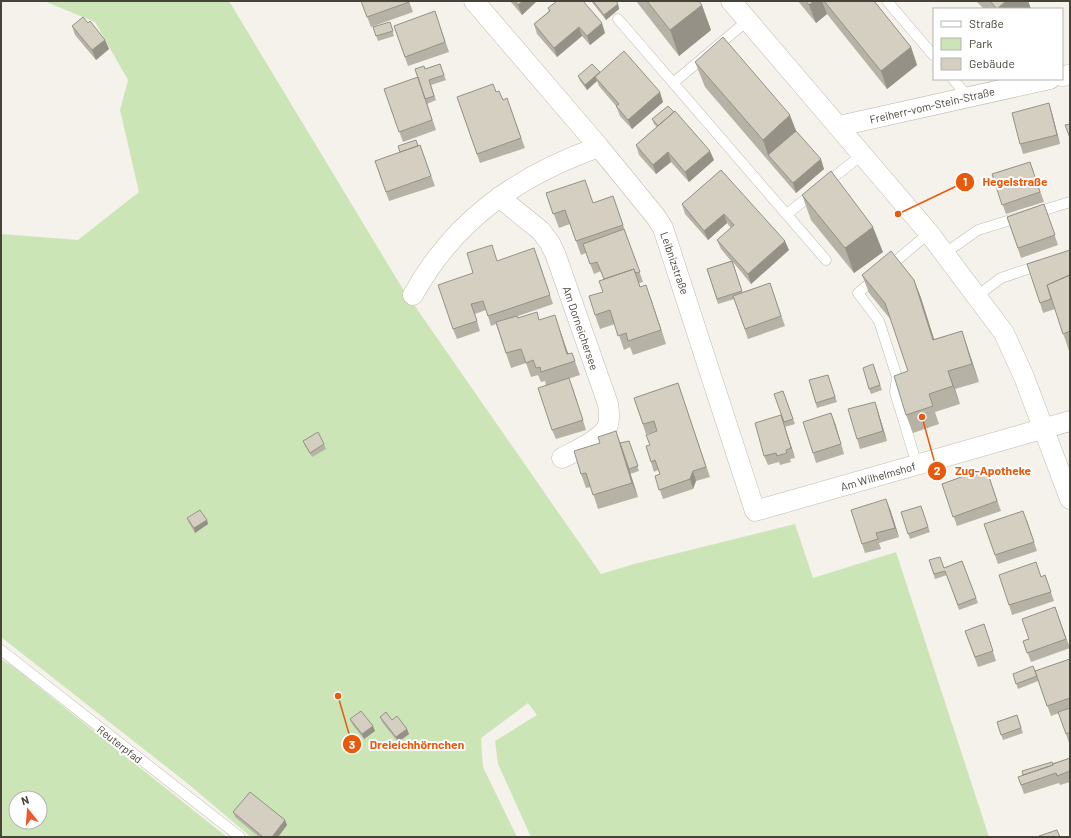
<svg xmlns="http://www.w3.org/2000/svg" width="1071" height="838" viewBox="0 0 1071 838" font-family="Barlow,sans-serif">
<rect width="100%" height="100%" fill="#f4f2eb"/>
<path fill="#cce5b7" fill-rule="evenodd" d="M44,1H229L401,286L601,574L634,564L795,524L813,578L896,552L989,837H531L498,764L495,741L537,715L528,703L481,738L483,767L517,837H251L187,783L1,637V234L78,240L139,192L120,110L128,80L95,22Z
M1,659L16,669L227,837H1ZM16,798H40V822H16Z"/>
<g fill="none" stroke-linecap="round" stroke-linejoin="round">
<g stroke="#bfbbae" stroke-width="11">
<path id="lane" d="M887,1L934,56
M618,19L826,260
M953,79L968,97
M673,83L747,21
M787,214L863,154
M945,253L978,230L1070,202
M977,296L1001,278L1040,265
M917,465L895,392L897,377L879,321L858,293L929,233
M1,650L240,837"/>
</g>
<g stroke="#bfbbae" stroke-width="21">
<path id="street" d="M474,1L599,147L656,217L663,228L755,511L1070,421
M731,1L929,233L1004,333L1024,377L1070,499
M1062,76L1070,75
M839,126L1050,79
M499,197L541,231L550,243L556,256L608,404C609,411 610,418 608,425C603,439 575,451 562,458
M413,295C454,220 519,175 599,147"/>
</g>
<use href="#lane" stroke="#fff" stroke-width="10"/>
<use href="#street" stroke="#fff" stroke-width="20"/>
</g>
<path fill="#b7b2a6" d="M361,1H409L413,12L371,27Z
M510,1H537L522,15Z
M591,1H616L618,4L619,9L606,20Z
M636,1H699L711,30L679,56Z
M798,1H874L911,47L917,65L887,89L827,14L816,23Z
M976,1H1028L1031,9H984Z
M548,8L605,33L590,45L582,36L557,57L537,34L534,24L549,11Z
M435,11L449,52L408,66L394,26Z
M390,22L394,36L378,41L373,27Z
M72,26L105,40L109,49L96,60L75,35Z
M695,62L796,131L824,169L796,193L705,87Z
M440,64L446,80L431,85L436,100L427,104L426,100L436,130L403,142L384,89L418,77L425,69Z
M600,72L663,102L632,129L620,116L616,106L599,86L597,81L587,90L580,81L578,76Z
M496,92L503,100L507,98L525,148L480,163L457,97Z
M1052,113L1060,144L1023,154L1020,144Z
M652,119L714,160L689,182L671,162L656,174L639,155L636,145L657,127L654,124Z
M420,145L435,186L389,201L375,161Z
M1030,162L1044,202L1006,214L992,174Z
M721,170L789,250L751,284L733,262L742,292L770,283L785,326L748,339L734,299L718,304L707,269L731,261L721,249L717,240L731,228L727,223L708,240L685,214L682,204Z
M546,193L593,203L613,196L643,282L639,283L640,287L651,299L666,344L633,355L630,347L624,350L615,324L600,329L595,315L603,292L604,279L601,271L594,274L586,253L581,255L570,224L559,228Z
M802,195L883,252L854,273L811,220Z
M1044,204L1058,245L1021,258L1007,217Z
M1070,250V354L1055,309L1043,313L1040,303Z
M538,258L553,304L518,316V318L540,320L560,330L568,354L572,353L580,375L546,386L545,381L541,382L538,375L531,377L526,363L511,368L496,324L491,326L486,310L475,314L480,331L457,339L453,329L473,273L497,261Z
M862,275L914,280L921,298L934,339L962,331L979,382L955,389L960,404L935,412L939,424L913,433L906,415L908,371L891,320L869,293Z
M873,364L882,390L871,394L869,389Z
M828,375L837,402L817,408L809,380Z
M678,383L710,477L696,481L693,489L663,499L655,476L660,474L658,470L654,472L646,446L650,445L657,431L646,434L634,398Z
M573,388L586,430L556,439L552,430Z
M783,391L795,424L785,427L795,458L790,459L791,462L780,465L779,462L768,465L764,456L781,415Z
M875,402L887,441L860,449L857,439Z
M835,423L844,454L816,463L813,453Z
M303,441L324,444L326,449L312,457L305,446Z
M629,441L639,471L630,474V472L638,497L598,509L591,487L586,488L581,474L620,443Z
M986,468L1001,511L957,526L942,484Z
M921,506L930,532L910,539L901,512Z
M890,509L899,537L879,543L881,549L865,553L862,544Z
M187,518L207,520L208,524L195,533L189,523Z
M1027,520L1037,551L998,564L984,524Z
M929,560L944,568L962,561L978,603L959,610L947,575L935,579Z
M1045,575L1054,601L1012,615L1009,605L1041,577Z
M1055,607L1070,648L1031,662L1023,641L1029,639Z
M984,624L996,661L978,667L965,631Z
M1070,659V743H1069L1059,713L1051,716L1038,681L1018,689L1013,674L1035,671Z
M1017,715L1023,733L1003,740L997,722Z
M380,717L392,720L409,734L398,742L382,722Z
M350,719L375,731L364,739L352,724Z
M1070,758V782L1060,785L1059,783L1024,794L1018,777L1053,763Z
M233,812L287,825L278,837H259L235,817Z"/>
<path fill="#959187" d="M523,1H537L522,15L518,5Z
M814,1H822L827,14L816,23L809,5Z
M1006,1H1028L1031,9H997Z
M618,4L619,9L606,20L604,15Z
M702,5L711,30L679,56L670,30Z
M602,23L605,33L590,45L587,36Z
M579,27L582,36L557,57L554,48Z
M105,40L109,49L96,60L92,50Z
M911,47L917,65L887,89L881,71Z
M600,72L595,77L597,81L587,90L585,85Z
M660,92L663,102L632,129L628,120Z
M1049,103L1052,113L1060,144L1057,135Z
M790,115L800,141L768,155L763,140Z
M710,151L714,160L689,182L685,172Z
M668,152L671,162L656,174L653,165Z
M821,159L824,169L796,193L793,183Z
M724,214L727,223L708,240L704,231Z
M873,227L883,252L854,273L845,248Z
M785,241L789,250L751,284L748,274Z
M914,280L921,298L940,358L933,340Z
M646,285L651,299L666,344L661,330Z
M555,315L560,330L571,362L567,354Z
M962,331L979,382L972,364Z
M948,371L955,389L960,404L953,386Z
M875,402L878,411L887,441L883,431Z
M831,413L835,423L844,454L841,444Z
M781,415L785,427L795,458L791,448Z
M616,431L621,445L638,497L632,483Z
M693,471L696,481L693,489L690,479Z
M886,499L890,509L899,537L895,528Z
M207,520L208,524L195,533L194,528Z
M373,726L375,731L364,739L362,734Z
M407,729L409,734L398,742L396,737Z
M285,820L287,825L278,837H272Z"/>
<path fill="#d5cfc1" stroke="#959187" d="M361,1H409V2L367,17Z
M515,1H523L518,5Z
M557,1H583L602,23L587,36L579,27L554,48L534,24L550,11L548,8Z
M593,1H616L618,4L604,15Z
M647,1H699L702,5L670,30Z
M806,1H814L809,5Z
M824,1H874L911,47L881,71Z
M990,1H1006L997,9Z
M435,11L445,42L405,57L394,26Z
M83,17L88,23L90,21L105,40L92,50L72,26Z
M390,22L393,31L376,36L373,27Z
M723,37L790,115L763,140L695,62Z
M624,51L660,92L628,120L616,106L619,104L595,77Z
M440,64L444,75L429,80L434,96L425,99L415,69L424,66L425,69Z
M592,64L600,72L585,85L578,76Z
M418,77L432,120L399,132L384,89Z
M493,84L496,92L499,91L503,100L507,98L521,138L477,154L457,97Z
M1049,103L1057,135L1020,144L1012,113Z
M668,106L674,112L658,126L652,119Z
M675,111L710,151L685,172L668,152L653,165L636,145Z
M1070,124V138L1065,125Z
M796,131L821,159L793,183L768,155Z
M416,140L418,146L400,152L398,146Z
M420,145L431,176L386,192L375,161Z
M1030,162L1040,192L1002,205L992,174Z
M721,170L785,241L748,274L717,240L734,225L724,214L704,231L682,204Z
M831,171L873,227L845,248L802,195Z
M585,180L593,203L613,196L623,225L576,241L565,210L553,214L546,193Z
M1044,204L1055,235L1018,248L1007,217Z
M624,229L640,272L635,273L634,269L604,279L597,262L590,264L583,244Z
M492,245L497,261L534,248L550,295L488,316L483,301L471,304L477,321L453,329L438,285L473,273L467,253Z
M1070,250V275L1047,285L1051,299L1040,303L1027,264Z
M891,251L914,280L933,340L962,331L972,364L948,371L953,386L929,394L933,406L906,415L894,376L908,371L885,303L862,275Z
M732,261L742,291L717,299L707,269Z
M634,269L640,287L646,285L661,330L628,341L626,333L618,336L610,310L595,315L589,296L603,292L599,281Z
M1070,275V331L1063,334L1047,285Z
M770,283L781,316L745,329L733,296Z
M537,312L539,320L555,315L567,354L572,353L575,361L541,372L540,367L536,368L533,360L526,363L521,349L506,353L496,322L517,316L518,318Z
M873,364L880,385L869,389L863,368Z
M828,375L835,397L816,403L809,380Z
M569,378L583,420L552,430L538,388Z
M678,383L706,467L693,471L690,479L659,490L655,476L660,474L655,460L651,462L646,446L650,445L646,435L657,431L654,421L643,424L634,398Z
M783,391L793,419L784,422L774,394Z
M875,402L883,431L857,439L848,409Z
M831,413L841,444L813,453L803,422Z
M781,415L791,448L786,450L787,453L777,456L776,453L764,456L755,423Z
M616,431L632,483L593,495L586,473L581,474L574,451L600,443L598,437Z
M318,432L324,444L310,453L303,441Z
M629,441L638,466L629,469L620,443Z
M986,468L997,501L953,517L942,484Z
M886,499L895,528L876,533L878,539L862,544L851,510Z
M921,506L928,527L908,534L901,512Z
M200,510L207,520L194,528L187,518Z
M1023,511L1034,542L995,555L984,524Z
M940,557L944,568L962,561L976,598L958,605L945,571L934,574L929,560Z
M1036,562L1041,577L1045,575L1051,592L1009,605L999,575Z
M1055,607L1066,639L1027,653L1023,641L1029,639L1022,619Z
M984,624L993,651L975,657L965,631Z
M1070,659V698L1047,706L1035,671Z
M1033,666L1037,676L1016,684L1013,674Z
M1070,708V732L1066,734L1058,712Z
M361,711L373,726L362,734L350,719Z
M386,712L392,720L397,716L407,729L396,737L380,717Z
M1017,715L1021,728L1001,735L997,722Z
M1070,758V771L1057,776L1056,773L1021,785L1018,777L1053,765V764Z
M1052,762L1053,765L1023,775L1022,771Z
M250,792L285,820L272,837H263L233,812Z
M1057,830L1060,837H1039V836Z"/>
<g text-anchor="middle" dominant-baseline="central" stroke-width="4" stroke-linejoin="round" paint-order="stroke">
<g font-size="11" fill="#484339" stroke="#fff">
<text transform="translate(932 105) rotate(-13)">Freiherr-vom-Stein-Straße</text>
<text transform="translate(675 263) rotate(71)">Leibnizstraße</text>
<text transform="translate(581 328) rotate(71)">Am Dorneichersee</text>
<text transform="translate(878 476) rotate(-16)">Am Wilhelmshof</text>
<text transform="translate(120 744) rotate(38)">Reuterpfad</text>
</g>
</g>
<path fill="none" stroke="#e8590c" stroke-width="1.5" d="M898 214L965 182M922 417L937 471M338 696L352 744"/>
<g fill="#e8590c" stroke="#fff" stroke-width="1.5">
<circle cx="898" cy="214" r="4"/>
<circle cx="922" cy="417" r="4"/>
<circle cx="338" cy="696" r="4"/>
<circle cx="965" cy="182" r="10"/>
<circle cx="937" cy="471" r="10"/>
<circle cx="352" cy="744" r="10"/>
</g>
<g font-size="12" text-anchor="middle" font-weight="bold" fill="#fff">
<text x="965" y="186">1</text>
<text x="937" y="475">2</text>
<text x="352" y="749">3</text>
</g>
<g font-size="12" text-anchor="middle" font-weight="bold" fill="#e8590c" stroke="#fff" stroke-width="4" stroke-linejoin="round" paint-order="stroke">
<text x="1015" y="186">Hegelstraße</text>
<text x="993" y="475">Zug-Apotheke</text>
<text x="417" y="749">Dreieichhörnchen</text>
</g>
<rect width="1071" height="838" fill="none" stroke="#484339" stroke-width="4"/>
<rect x="933" y="8" width="130" height="72" fill="#ffffff" stroke="#b6b4b0"/>
<rect x="941" y="21" width="20" height="6" fill="#ffffff" stroke="#b6b4b0"/>
<text x="969" y="28" font-size="12" fill="#484339">Straße</text>
<rect x="941" y="38" width="20" height="12" fill="#cce5b7" stroke="#b6b4b0"/>
<text x="969" y="48" font-size="12" fill="#484339">Park</text>
<rect x="941" y="58" width="20" height="12" fill="#d5cfc1" stroke="#b6b4b0"/>
<text x="969" y="68" font-size="12" fill="#484339">Gebäude</text>
<g transform="translate(28 810) rotate(343)"><circle r="19" fill="#ffffff" stroke="#b6b4b0"/>
<path d="M0-3L7 15L0 10L-7 15Z" fill="#ea5b2b"/>
<text y="-6" font-size="11" font-weight="bold" text-anchor="middle" fill="#484339">N</text>
</g>
</svg>
